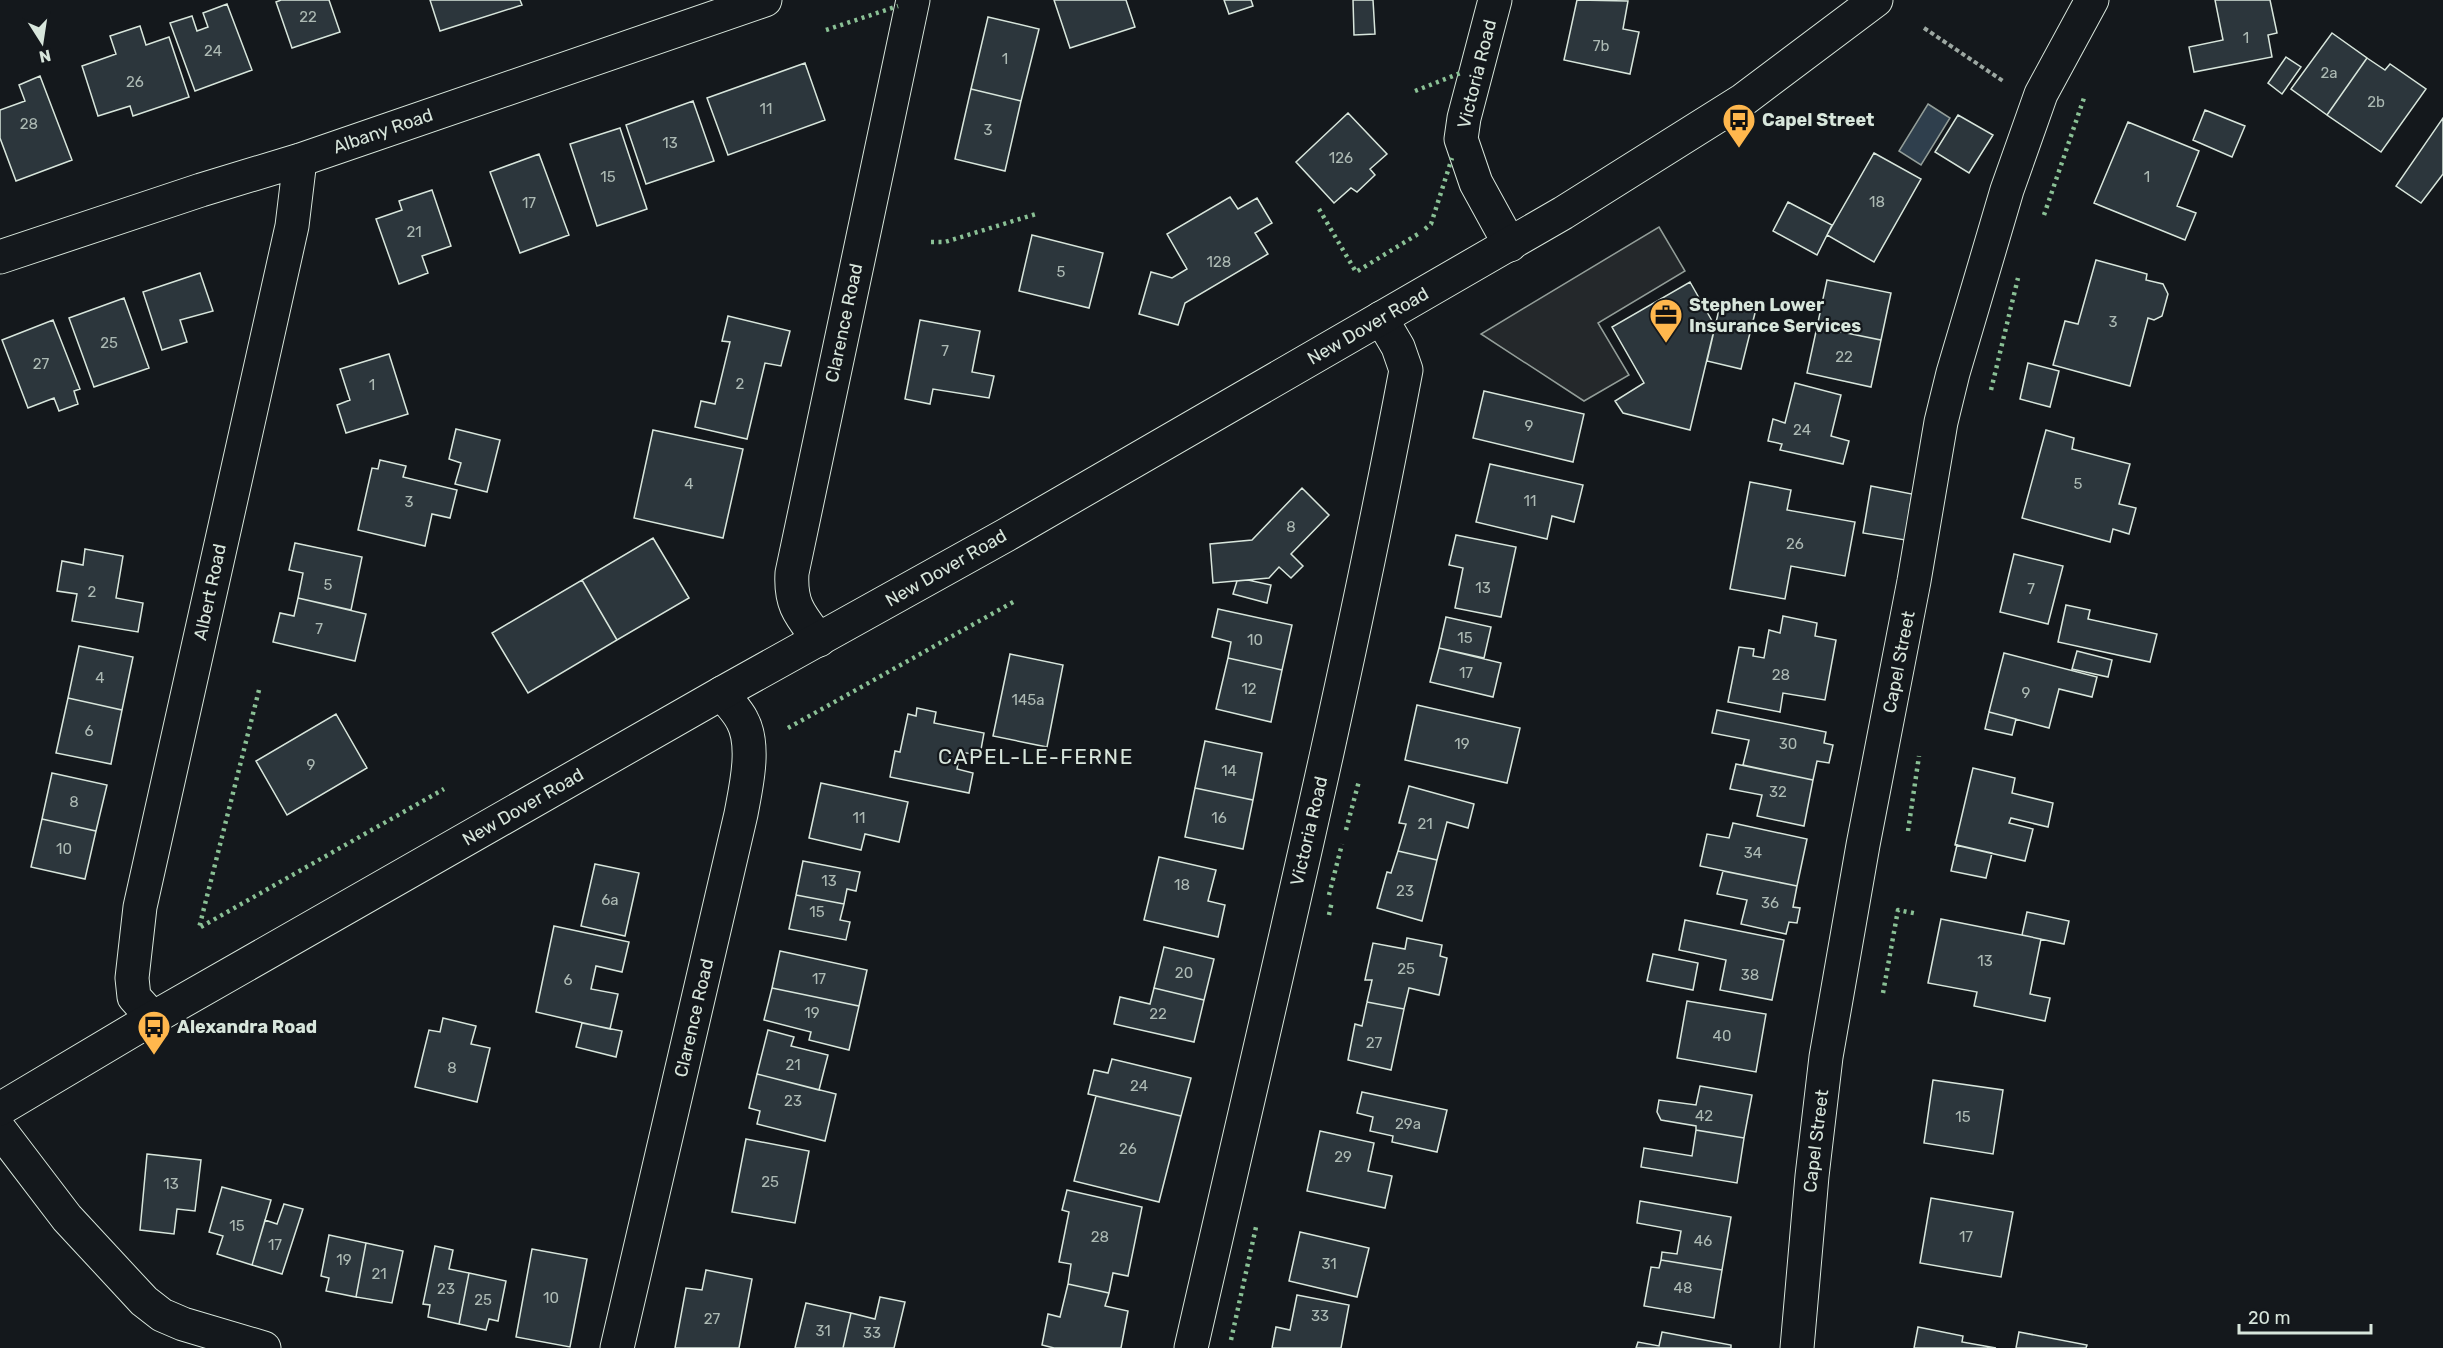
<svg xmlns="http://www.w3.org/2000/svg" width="2443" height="1348" viewBox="0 0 2443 1348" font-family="Rubik,sans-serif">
<rect width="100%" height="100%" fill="#14181c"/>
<path fill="#24282b" stroke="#939e99" stroke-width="1.5" d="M1659,227L1685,271L1598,323L1629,375L1584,401L1481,334Z"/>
<path fill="#2f3f4d" stroke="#939e99" stroke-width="1.5" d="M1928,104L1950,118L1921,165L1899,151Z"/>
<path fill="#2c363c" stroke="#d8e6dc" stroke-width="1.5" d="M281,0H329L340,32L292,48L276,2Z
M430,0H520L522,5L440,31Z
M1054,0H1126L1135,27L1070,48Z
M1224,0H1251L1253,6L1229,14Z
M1353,0H1373L1375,34L1354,35Z
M1577,0L1628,1L1623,29L1639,32L1630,74L1564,60Z
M2215,0H2270L2277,33L2268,35L2272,57L2194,72L2189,47L2223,40Z
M227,4L252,70L195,91L170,23L192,16L197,31L208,27L203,13Z
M988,17L1039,29L1021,101L971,89Z
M140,26L146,45L169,37L189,97L133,116L130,106L98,116L82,66L116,54L110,36Z
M2332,33L2367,58L2327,115L2291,89Z
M2286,57L2301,67L2282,94L2268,83Z
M2367,58L2385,70L2390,64L2426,89L2381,152L2327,115Z
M805,63L825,120L728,155L707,98Z
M40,76L72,160L16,181L0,138V110L25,101L19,85Z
M971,89L1021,101L1005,171L955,159Z
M693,101L714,161L646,184L626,125Z
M2205,110L2245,126L2232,157L2193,140Z
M1348,113L1387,154L1370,169L1375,175L1357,192L1351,188L1334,203L1296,162Z
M1958,115L1993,135L1969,173L1935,152Z
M2443,118V174L2421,203L2396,186Z
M2128,122L2199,151L2177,206L2196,213L2185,240L2094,203Z
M620,128L647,209L597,226L570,144Z
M1874,153L1921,179L1874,262L1827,235Z
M539,154L569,235L520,253L490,172Z
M432,190L451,246L422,256L428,273L399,284L376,219L402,210L399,201Z
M1230,197L1238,209L1257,198L1272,223L1255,233L1268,254L1185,303L1178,325L1139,314L1151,272L1172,278L1187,269L1167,234Z
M1788,202L1832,225L1817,255L1773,231Z
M1032,235L1103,253L1089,308L1019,291Z
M2096,260L2147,274L2146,280L2163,284L2168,294L2162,316L2154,320L2148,318L2130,386L2053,365L2065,321L2078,324Z
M200,273L213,311L180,320L187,342L162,350L143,292Z
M1827,280L1891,293L1881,340L1817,327Z
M1690,282L1715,326L1690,430L1623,413L1615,401L1644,383L1612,327Z
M124,298L149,368L94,387L69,318Z
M1721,301L1756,309L1741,369L1707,361Z
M728,316L790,331L781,366L765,363L747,439L695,427L701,401L715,404L730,342L722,341Z
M53,320L80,389L74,391L78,404L59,411L54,398L28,408L2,340Z
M920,320L980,331L972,372L994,376L989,398L933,389L930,404L905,399Z
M1817,327L1881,340L1871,387L1807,373Z
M389,354L408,414L346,433L337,405L350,400L340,369Z
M2028,363L2059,371L2050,407L2020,399Z
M1795,383L1841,395L1831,436L1849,441L1843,464L1780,450L1782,444L1768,441L1773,419L1785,423Z
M1484,391L1584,414L1573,462L1473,438Z
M456,429L500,440L487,492L455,484L461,463L449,459Z
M653,430L743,449L723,538L634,518Z
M2046,430L2074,438L2072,449L2130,464L2119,504L2136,508L2129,534L2113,529L2110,542L2022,518Z
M380,460L406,466L403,477L457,490L450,518L432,514L425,546L358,530L372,468L378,469Z
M1490,464L1583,485L1574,522L1552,516L1547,539L1476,522Z
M1750,482L1791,490L1787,510L1855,522L1845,576L1791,566L1785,599L1730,589Z
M1871,486L1912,494L1905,540L1863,533Z
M1302,488L1329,515L1291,554L1303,566L1291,578L1279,567L1269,578L1213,583L1210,544L1252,540Z
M1456,535L1516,547L1501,617L1455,608L1463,568L1449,565Z
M653,538L689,598L617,640L582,580Z
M295,543L362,557L351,610L298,598L303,573L289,570Z
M85,549L123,556L116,598L143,603L138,632L72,621L77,594L57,591L62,561L83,565Z
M2014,554L2063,566L2048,624L2000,612Z
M582,580L617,640L528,693L492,633Z
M1248,580L1271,585L1267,603L1233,594L1237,581Z
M298,598L366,614L355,661L273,642L280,613L294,616Z
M2066,605L2090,610L2088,619L2157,634L2150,662L2058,642Z
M1218,609L1292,625L1282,670L1228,658L1231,642L1212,637Z
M1783,616L1817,623L1815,636L1836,640L1825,700L1783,693L1780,712L1728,702L1739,647L1754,649L1753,656L1764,658L1769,630L1780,633Z
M1446,617L1491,627L1484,658L1439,648Z
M79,646L133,657L122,710L68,698Z
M1439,648L1501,663L1493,697L1430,682Z
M2077,651L2112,660L2108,677L2072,669Z
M2004,653L2097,677L2092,697L2059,689L2049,728L1989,712Z
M1010,654L1063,665L1047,747L993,736Z
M1228,658L1282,670L1271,722L1216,709Z
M68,698L122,710L111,764L56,753Z
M1417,705L1520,728L1507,783L1405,760Z
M917,708L936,712L934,723L984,733L980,755L960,752L957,769L973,773L969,793L890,777L895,751L900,752L908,714L916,716Z
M1717,710L1826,732L1824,743L1833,745L1829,763L1817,761L1813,780L1743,765L1749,740L1712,733Z
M1989,712L2016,719L2012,735L1985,729Z
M336,714L367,768L287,815L256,761Z
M1205,741L1262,753L1253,800L1195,788Z
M1736,764L1813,780L1804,826L1757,816L1762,795L1730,789Z
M1973,768L2015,778L2012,793L2053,803L2048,827L2011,818L2009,823L2033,829L2025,861L1955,845Z
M52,773L107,785L96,831L42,819Z
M821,783L908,802L899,842L865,834L861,850L809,838Z
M1409,786L1474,804L1468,828L1447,822L1437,860L1398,851L1406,824L1399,823Z
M1195,788L1253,800L1243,849L1185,837Z
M42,819L96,831L85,879L31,867Z
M1733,823L1807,839L1797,886L1700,866L1707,834L1729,838Z
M1957,845L1992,853L1986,878L1951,871Z
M1398,851L1437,860L1422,921L1377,908L1387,872L1391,873Z
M1159,857L1216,870L1208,901L1225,905L1218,937L1144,920Z
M803,861L860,872L856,891L847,889L844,904L796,895Z
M595,864L639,873L625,936L581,926Z
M1723,871L1797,886L1793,907L1800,908L1797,923L1789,922L1786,934L1741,924L1747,900L1717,894Z
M796,895L844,904L840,920L850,922L846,940L789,929Z
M2027,912L2069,921L2064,944L2022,935Z
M1941,919L2041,939L2030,994L2050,998L2045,1021L1974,1006L1977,992L1928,983Z
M1685,920L1784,940L1772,1000L1720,990L1726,960L1679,950Z
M554,926L629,942L622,972L596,966L591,989L618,994L610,1029L536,1012Z
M1407,938L1442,945L1440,956L1447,958L1439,995L1409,988L1404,1009L1367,1002L1372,980H1365L1373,943L1405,949Z
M1164,947L1214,959L1204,1000L1154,988Z
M780,951L867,970L859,1006L772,988Z
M1653,954L1698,963L1693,990L1647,981Z
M772,988L859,1006L849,1050L809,1040L811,1032L764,1020Z
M1154,988L1204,1000L1194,1042L1114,1024L1120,997L1150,1004Z
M1687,1001L1766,1014L1756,1072L1677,1058Z
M1367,1002L1404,1009L1391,1070L1348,1060L1355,1024L1362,1026Z
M443,1018L476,1026L471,1044L490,1048L477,1102L415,1087L429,1030L440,1032Z
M582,1023L622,1031L616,1057L576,1047Z
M768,1030L794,1037L791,1046L828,1055L819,1090L757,1074Z
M1112,1059L1191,1078L1181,1116L1088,1094L1094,1070L1108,1073Z
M757,1074L836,1094L825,1141L757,1124L760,1111L749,1108Z
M1933,1080L2003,1090L1993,1154L1924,1143Z
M1700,1086L1752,1095L1744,1138L1696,1130V1126L1661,1120L1657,1112L1659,1100L1696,1105Z
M1362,1092L1447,1110L1437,1152L1392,1142L1393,1136L1370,1131L1373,1117L1357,1113Z
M1096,1096L1181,1116L1159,1202L1074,1181Z
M1696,1130L1744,1138L1737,1183L1641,1167L1644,1148L1692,1156Z
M1320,1131L1374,1143L1368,1171L1392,1176L1385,1208L1307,1191Z
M746,1139L809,1151L795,1223L732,1212Z
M147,1154L201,1160L195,1211L177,1209L174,1234L140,1230Z
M222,1187L271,1200L252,1265L217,1254L223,1236L209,1232Z
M1067,1190L1142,1207L1128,1276L1113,1273L1109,1293L1068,1284L1071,1264L1059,1262L1069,1212L1062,1210Z
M1931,1198L2013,1212L2001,1277L1920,1263Z
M1640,1201L1731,1217L1722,1270L1661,1260L1662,1252L1677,1254L1681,1231L1637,1223Z
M284,1204L303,1209L282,1274L252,1265L265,1220L277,1224Z
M1300,1232L1369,1248L1357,1297L1289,1281Z
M329,1235L366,1243L356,1297L326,1291L329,1278L321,1276Z
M366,1243L403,1251L392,1303L356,1297Z
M435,1246L453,1250L449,1269L469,1273L459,1324L428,1317L430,1305L423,1304Z
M532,1249L587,1259L570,1347L516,1337Z
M1661,1260L1722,1270L1714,1318L1644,1306L1651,1267L1659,1268Z
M706,1270L752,1279L739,1348H675L686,1288L702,1290Z
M469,1273L506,1281L498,1321L489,1319L486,1330L459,1324Z
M1068,1284L1109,1293L1105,1306L1128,1311L1121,1348H1054L1042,1345L1048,1314L1060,1317Z
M1297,1295L1349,1305L1341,1348H1272L1276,1327L1290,1330Z
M880,1297L905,1302L894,1348H843L851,1313L875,1319Z
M806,1303L851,1313L843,1348H795Z
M1918,1327L1963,1336L1962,1342L1996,1348H1914Z
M1662,1332L1731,1345V1348H1636L1638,1342L1659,1346Z
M2019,1332L2087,1345L2086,1348H2016Z"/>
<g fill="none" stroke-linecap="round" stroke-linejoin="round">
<g stroke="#d8e6dc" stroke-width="35">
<path id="minor" d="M1495,0L1464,118L1461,139L1476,183L1510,245
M0,257L201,190L300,160L765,0
M819,640C801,616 790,606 792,573L913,0
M153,1018L134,997L132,978L140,907L292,226L300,160
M0,1130L67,1218L144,1301L162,1315L183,1324L264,1348
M617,1348L741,814C746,787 756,745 742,720C737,710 728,702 722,693
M1191,1348C1265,1023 1344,698 1406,370L1398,347L1381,318
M1797,1348L1812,1176L1826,1057L1863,845L1914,581L1941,422L1953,373L2007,190L2041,94L2092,0"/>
</g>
<g stroke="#d8e6dc" stroke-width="35">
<path id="secondary" d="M0,1109L153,1018L722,693L1006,535L1563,213L1743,100L1876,0"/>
</g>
<path stroke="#9da8a2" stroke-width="4" stroke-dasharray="4.5 3" stroke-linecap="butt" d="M1924,28L2003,81"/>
<use href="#minor" stroke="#14181c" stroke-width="33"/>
<use href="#secondary" stroke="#14181c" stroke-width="33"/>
<path stroke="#8ac095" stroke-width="4.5" stroke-dasharray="3 4.5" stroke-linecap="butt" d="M826,30L898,6
M1415,91L1463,72
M1319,209L1356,272L1418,234
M2044,215L2085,95
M1425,229L1431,224L1452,158
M931,242H945L1036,214
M1991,390L2018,278
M259,690L199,928L444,789
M788,728L1015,601
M1346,830L1359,781
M1908,831L1919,756
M1329,895L1342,844
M1329,915L1332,901
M1883,993L1898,910L1918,914
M1231,1340L1256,1227"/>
</g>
<defs>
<g id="bus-pin" transform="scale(1.725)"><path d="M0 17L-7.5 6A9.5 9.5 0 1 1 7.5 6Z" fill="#ffb74d" stroke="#14181c"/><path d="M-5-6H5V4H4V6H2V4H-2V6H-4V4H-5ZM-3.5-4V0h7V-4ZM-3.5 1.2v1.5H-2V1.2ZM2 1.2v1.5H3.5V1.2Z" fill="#111"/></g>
<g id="office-pin" transform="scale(1.725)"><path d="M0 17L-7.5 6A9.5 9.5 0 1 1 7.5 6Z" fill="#ffb74d" stroke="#14181c"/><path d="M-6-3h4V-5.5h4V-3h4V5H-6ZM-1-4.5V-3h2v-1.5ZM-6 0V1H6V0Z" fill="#111"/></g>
</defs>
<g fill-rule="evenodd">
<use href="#bus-pin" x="1739" y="120"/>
<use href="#office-pin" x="1666" y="315"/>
<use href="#bus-pin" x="154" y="1027"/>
</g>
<g text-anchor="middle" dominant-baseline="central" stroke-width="4.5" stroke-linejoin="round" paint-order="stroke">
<g font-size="15" fill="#adbab4">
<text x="308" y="17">22</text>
<text x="2246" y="38">1</text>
<text x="1601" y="46">7b</text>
<text x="213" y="51">24</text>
<text x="1005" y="59">1</text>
<text x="2329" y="73">2a</text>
<text x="135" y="82">26</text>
<text x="2376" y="102">2b</text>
<text x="766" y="109">11</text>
<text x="29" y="124">28</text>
<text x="988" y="130">3</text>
<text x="670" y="143">13</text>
<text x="1341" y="158">126</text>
<text x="608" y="177">15</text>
<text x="2147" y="177">1</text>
<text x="1877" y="202">18</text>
<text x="529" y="203">17</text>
<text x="414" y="232">21</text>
<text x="1219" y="262">128</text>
<text x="1061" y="272">5</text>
<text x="2113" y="322">3</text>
<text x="109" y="343">25</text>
<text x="945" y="351">7</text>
<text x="1844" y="357">22</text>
<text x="41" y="364">27</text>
<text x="740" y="384">2</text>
<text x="372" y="385">1</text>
<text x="1529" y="426">9</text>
<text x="1802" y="430">24</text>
<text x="689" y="484">4</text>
<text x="2078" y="484">5</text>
<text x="1530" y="501">11</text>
<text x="409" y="502">3</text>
<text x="1291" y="527">8</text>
<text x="1795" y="544">26</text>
<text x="328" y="585">5</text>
<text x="1483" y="588">13</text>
<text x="2031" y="589">7</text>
<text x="92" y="592">2</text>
<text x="319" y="629">7</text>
<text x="1465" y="638">15</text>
<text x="1255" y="640">10</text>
<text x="1466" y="673">17</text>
<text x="1781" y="675">28</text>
<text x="100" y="678">4</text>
<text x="1249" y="689">12</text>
<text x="2026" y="693">9</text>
<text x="1028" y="700">145a</text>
<text x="89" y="731">6</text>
<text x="1462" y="744">19</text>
<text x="1788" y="744">30</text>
<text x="311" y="765">9</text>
<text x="1229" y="771">14</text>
<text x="1778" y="792">32</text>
<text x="74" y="802">8</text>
<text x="859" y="818">11</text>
<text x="1219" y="818">16</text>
<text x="1425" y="824">21</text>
<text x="64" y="849">10</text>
<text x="1753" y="853">34</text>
<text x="829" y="881">13</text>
<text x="1182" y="885">18</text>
<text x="1405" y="891">23</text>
<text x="610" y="900">6a</text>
<text x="1770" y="903">36</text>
<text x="817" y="912">15</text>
<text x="1985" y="961">13</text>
<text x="1406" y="969">25</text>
<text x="1184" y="973">20</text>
<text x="1750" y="975">38</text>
<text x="819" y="979">17</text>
<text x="568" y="980">6</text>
<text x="812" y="1013">19</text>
<text x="1158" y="1014">22</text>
<text x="1722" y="1036">40</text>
<text x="1374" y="1043">27</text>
<text x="793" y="1065">21</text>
<text x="452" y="1068">8</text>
<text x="1139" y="1086">24</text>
<text x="793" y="1101">23</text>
<text x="1704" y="1116">42</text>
<text x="1963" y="1117">15</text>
<text x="1408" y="1124">29a</text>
<text x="1128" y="1149">26</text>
<text x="1343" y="1157">29</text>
<text x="770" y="1182">25</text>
<text x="171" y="1184">13</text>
<text x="237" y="1226">15</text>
<text x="1100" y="1237">28</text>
<text x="1966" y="1237">17</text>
<text x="1703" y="1241">46</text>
<text x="275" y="1245">17</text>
<text x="344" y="1260">19</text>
<text x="1329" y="1264">31</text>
<text x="379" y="1274">21</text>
<text x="1683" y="1288">48</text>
<text x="446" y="1289">23</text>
<text x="551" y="1298">10</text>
<text x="483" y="1300">25</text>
<text x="1320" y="1316">33</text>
<text x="712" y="1319">27</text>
<text x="823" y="1331">31</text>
<text x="872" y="1333">33</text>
</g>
<g font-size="18" fill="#d8e6dc" stroke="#14181c">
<text transform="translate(1477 74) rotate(-76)">Victoria Road</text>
<text transform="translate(383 131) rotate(-19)">Albany Road</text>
<text transform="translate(844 323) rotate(-78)">Clarence Road</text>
<text transform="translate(1368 326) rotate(-30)">New Dover Road</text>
<text transform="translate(946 568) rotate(-30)">New Dover Road</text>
<text transform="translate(210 592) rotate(-78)">Albert Road</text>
<text transform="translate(1899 662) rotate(-79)">Capel Street</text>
<text transform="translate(523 807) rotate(-30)">New Dover Road</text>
<text transform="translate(1309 831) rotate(-77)">Victoria Road</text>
<text transform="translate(694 1018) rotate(-77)">Clarence Road</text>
<text transform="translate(1816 1141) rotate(-83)">Capel Street</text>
</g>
<g font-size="18" font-weight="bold" fill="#d8e6dc" stroke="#14181c" text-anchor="start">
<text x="1762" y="120">Capel Street</text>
<text x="1689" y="305">Stephen Lower<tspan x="1689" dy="21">Insurance Services</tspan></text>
<text x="177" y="1027">Alexandra Road</text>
</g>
<g font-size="21" letter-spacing="1.5" fill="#d8e6dc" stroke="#14181c">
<text x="1036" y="756">CAPEL-LE-FERNE</text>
</g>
</g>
<g transform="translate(42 42) rotate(168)" stroke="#14181c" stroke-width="4.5" paint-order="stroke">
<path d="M0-4.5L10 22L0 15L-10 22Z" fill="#d8e6dc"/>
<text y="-9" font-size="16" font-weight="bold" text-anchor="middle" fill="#d8e6dc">N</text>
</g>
<path d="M2239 1324v9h132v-9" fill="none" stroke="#d8e6dc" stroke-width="3"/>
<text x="2248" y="1324" font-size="18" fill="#d8e6dc" stroke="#14181c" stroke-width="4.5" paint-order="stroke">20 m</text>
</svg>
